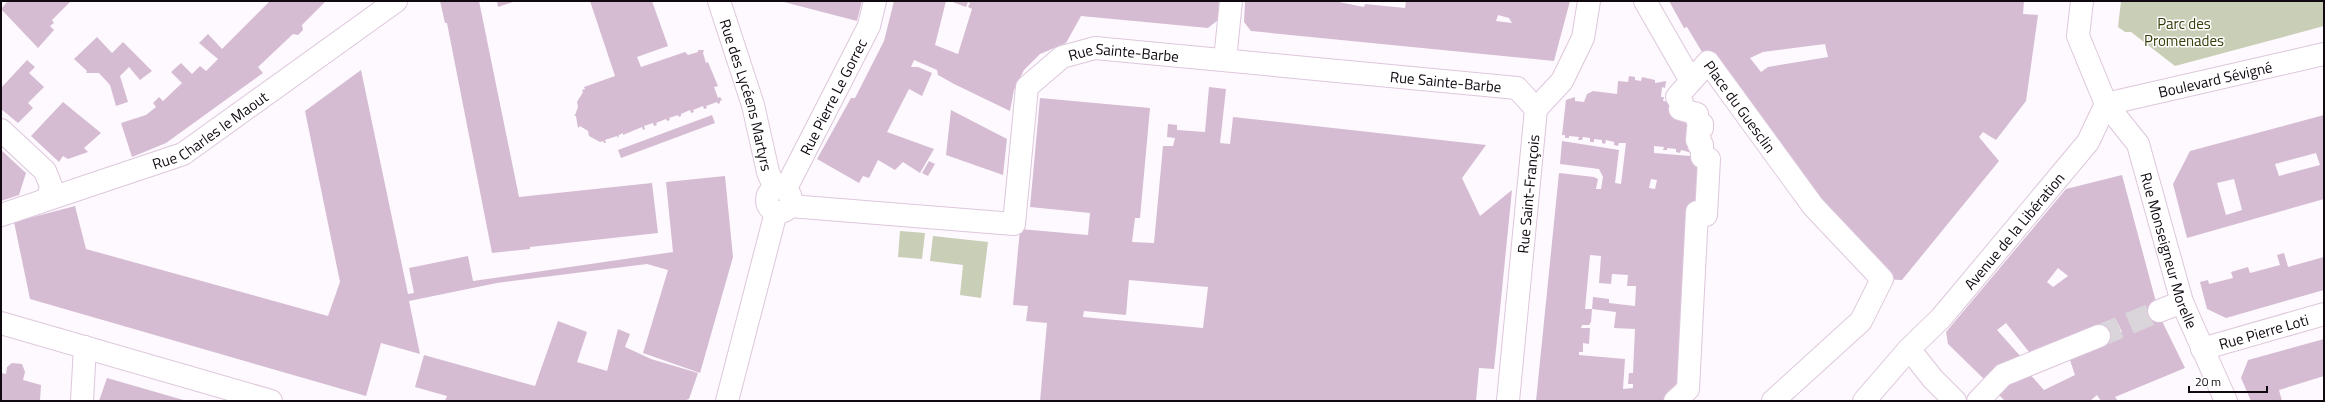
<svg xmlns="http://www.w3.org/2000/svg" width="2325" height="402" viewBox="0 0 2325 402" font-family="'Titillium Web',sans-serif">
<rect width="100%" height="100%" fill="#fef9fe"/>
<path fill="#c9ceb7" d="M2121,1H2324V26L2175,66L2131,32H2125L2118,27Z
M900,231L925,233L922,259L898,257Z
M933,236L988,242L981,298L960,295L963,265L930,261Z"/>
<path fill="#d5bcd3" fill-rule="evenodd" d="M8,1H71L52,20L54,23L50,26L54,30L38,48L1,9Z
M270,1H326L302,25L303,30L298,35L293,34L258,67L263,73L166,143L132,157L121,123L146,115L156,107L153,103L159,97L163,101L182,83L171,72L181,63L192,74L200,66L206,71L218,59L199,43L208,34L222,49Z
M440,1H479L519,197L652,183L658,233L530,247V249L492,253L447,23H445Z
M497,1H516L498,7Z
M590,1H652L668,46L637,57L641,67L685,52L688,55L698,52V50H704L703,53L706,63L708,62L718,86L714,87L718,98L720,97L722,100L720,101V103L718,104L717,102L706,106L707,108L704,109L703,106L693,110L694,112L691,113L690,110L681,114V116L679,117L678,115L669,118L670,120L667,121L666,119L656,123L657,125L654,126L653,123L644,126L645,129L643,130L642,127L623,135V133L619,135L618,138L617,136L605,140L606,143H604L603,141L600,142L589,136L588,131L580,126L578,128L576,116L573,115H575L578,107L577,102L583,92L582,90L585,89L584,87L615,76Z
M780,1H862L857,21Z
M894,1H946L935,45L958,54L972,9L968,7L970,3L968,2L966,7L950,1H1219L1218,20L1208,28L1081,16L1066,43L1040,54L1024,70L1014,90L1010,111L954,84L938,75L937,70L914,60L911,67H918L932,73L922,96L909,89L887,132L934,149L920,173L903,162L895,170L878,160L869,178L863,176L859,183L817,159L851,98H855L884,41Z
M1245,1H1334L1364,7L1365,4L1405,8L1406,1H1570L1554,61L1251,31L1244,22ZM1498,15L1509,18L1512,23L1496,21Z
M1669,1H2024L2023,14L2038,15L2026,101L1996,140L1983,132L1979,137L1999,161L1902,280L1882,279L1708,62L1687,27L1684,28ZM1825,44L1828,57L1768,67L1761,72L1750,58L1763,52Z
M97,37L112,53L123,42L152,71L140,80L129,67L120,76L128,102L116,106L110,85L99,73H86L87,71L74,59Z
M27,60L35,67L29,73L44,87L28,103L33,108L18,123L1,109V88Z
M361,70L408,294L414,293L409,268L468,256L473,281L673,252L666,182L725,176L733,257L700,373L643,353L668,270L647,264L497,283L409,301L420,354L381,343L366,396L30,299L14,222L75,206L86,249L328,316L340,282L305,111Z
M1629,76L1635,77V80L1641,81L1642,77L1655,80V83L1666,81L1665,88L1662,87L1661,97H1664L1663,101L1672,102L1691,116L1692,153L1681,150L1680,153L1676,152V149L1667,148V150H1663L1664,147L1654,146V153L1702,157L1693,314L1675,401H1536L1559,173L1594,177L1598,179L1596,189H1601L1603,177L1599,169L1560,164L1562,141L1619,150L1615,183L1621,184L1626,143H1619L1618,146L1614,145V142L1606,140L1605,144L1602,143V140L1594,139V142H1590V138L1583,137L1582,140H1578L1579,137L1569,136V138H1565V135H1562L1566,100L1575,97V101L1584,102L1587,94L1593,91L1617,94L1618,81L1628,82ZM1651,179L1657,180L1655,189L1649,188ZM1590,255L1601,256L1599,283L1611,284L1612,274L1628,275L1627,286H1636L1635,306L1609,303V299L1593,297L1592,309L1616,312L1614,328L1635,329L1633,373H1629L1628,384H1633V388L1623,389L1625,359L1579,355V352H1583V343L1589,344L1590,328H1581L1582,325H1589L1591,322L1592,309H1585Z
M1209,87L1226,89L1220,143L1230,144L1233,117L1486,145L1462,178L1480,216L1512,190L1494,369L1479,368L1476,401H1040L1047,323L1026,321L1028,306L1013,305L1020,229L1088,235L1090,213L1030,207L1040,98L1150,108L1140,218H1135L1132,242L1154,243L1163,146H1173L1175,138L1167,137L1168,124L1177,125V130L1205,132ZM1129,280L1208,287L1203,328L1083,317L1084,311L1126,315Z
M63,102L101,133L84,148L88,152L68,159L63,156L59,162L31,136Z
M951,110L1007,139L1003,175L946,155Z
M712,115L715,123L621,158L618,150Z
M2324,115V199L2187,238L2173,184L2190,151ZM2316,153L2320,165L2279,176L2275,164ZM2234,179L2242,210L2226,215L2217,183Z
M1,150L26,173L19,195L1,201Z
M929,161L935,164L928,176L922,173Z
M2122,175L2160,317L2185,368L2115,397L2118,401H2101L2097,395L2090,401H2005L1994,390L2027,371L2044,390L2075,375L2068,354L2122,332L2116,320L2033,357L2006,323L1997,330L2022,358L1986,381L1948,344L1946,332L2066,189ZM2058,268L2068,276L2053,287L2047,282Z
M2284,253L2288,267L2324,257V290L2226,318L2207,309L2200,282L2208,280L2209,284L2233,278L2231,272L2248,267L2250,273L2280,265L2277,255Z
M558,321L587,332L577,362L607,371L618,329L630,334L625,347L651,359L698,373L689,399L683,401H445L447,396L415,387L424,355L535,386Z
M2324,339V376L2279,390L2282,401H2251L2241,378L2248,360Z
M12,363L22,364L25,372L23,380L41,385L40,401H1V373L6,374L7,367Z
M107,378L187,401H99Z"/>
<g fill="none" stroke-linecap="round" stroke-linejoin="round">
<path stroke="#dad5da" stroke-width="22" stroke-dasharray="22 11" stroke-linecap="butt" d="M2099,336L2159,311"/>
<g stroke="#ddc7dc" stroke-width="24">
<g id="street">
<path d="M1645,1L1691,81"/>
<path d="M1225,60L1231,1"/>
<path id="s1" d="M2106,104L2138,144L2182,302L2226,401"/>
<path d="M1,130L45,171L51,186L48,199"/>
<path id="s2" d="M785,190L869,26L875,1"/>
<path id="s3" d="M790,206L1014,224L1027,87L1062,57L1095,48L1517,88L1536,109"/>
<path id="s4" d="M1,215L183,154L396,1"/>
<path d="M2159,311L2182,302"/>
<path id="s5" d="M2202,349L2324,314"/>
<path d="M82,401L85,347"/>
<path id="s6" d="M1508,401L1536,109L1562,81L1583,38L1589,1"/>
<path id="s7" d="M1675,401L1688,389L1697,212L1706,215L1709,159L1702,157V145H1699L1700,140H1697L1698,128H1702V124H1699L1696,117L1697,114L1680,109L1682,103L1677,97L1708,62L1813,206L1882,279L1861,321L1773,401"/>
<path d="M1978,401L2003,375L2099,336"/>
</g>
</g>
<g stroke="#ddc7dc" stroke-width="24">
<g id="secondary">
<path id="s8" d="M719,1L753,105L768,172L775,189"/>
<path d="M2082,1L2078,36L2106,104"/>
<path id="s9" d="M2106,104L2324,54"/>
<circle cx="779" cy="200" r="12"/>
<path d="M1,323L271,401"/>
<path d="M1909,349L1933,379L1955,401"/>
<path d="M727,401L776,212"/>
<path id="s10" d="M1864,401L1909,349L1941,318L2088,142L2106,104"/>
</g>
</g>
<use href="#street" stroke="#fff" stroke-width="22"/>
<use href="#secondary" stroke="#fff" stroke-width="22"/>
</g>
<g text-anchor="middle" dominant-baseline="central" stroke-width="3" stroke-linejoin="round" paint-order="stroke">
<g font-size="15" fill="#353c08" stroke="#fff">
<text x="2184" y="23">Parc des<tspan x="2184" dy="17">Promenades</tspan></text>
</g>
<g font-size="15" fill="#100910" stroke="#fff">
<text stroke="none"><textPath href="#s3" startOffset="471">Rue Sainte-Barbe</textPath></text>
<text stroke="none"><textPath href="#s9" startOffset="112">Boulevard Sévigné</textPath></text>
<text stroke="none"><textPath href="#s3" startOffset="795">Rue Sainte-Barbe</textPath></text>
<text stroke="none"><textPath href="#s8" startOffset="98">Rue des Lycéens Martyrs</textPath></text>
<text stroke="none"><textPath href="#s2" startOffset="105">Rue Pierre Le Gorrec</textPath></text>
<text stroke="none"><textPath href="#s7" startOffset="458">Place du Guesclin</textPath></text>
<text stroke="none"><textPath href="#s4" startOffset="227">Rue Charles le Maout</textPath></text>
<text stroke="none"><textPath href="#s6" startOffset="208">Rue Saint-François</textPath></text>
<text stroke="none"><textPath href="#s10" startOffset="227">Avenue de la Libération</textPath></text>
<text stroke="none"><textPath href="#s1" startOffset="162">Rue Monseigneur Morelle</textPath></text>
<text stroke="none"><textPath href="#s5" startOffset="64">Rue Pierre Loti</textPath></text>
</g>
</g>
<rect width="2325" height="402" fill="none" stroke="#100910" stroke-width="4"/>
<path d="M2189 386v6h78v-6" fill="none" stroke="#100910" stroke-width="2"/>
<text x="2195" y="386" font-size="12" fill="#100910" stroke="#ffffff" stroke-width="3" paint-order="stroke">20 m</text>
</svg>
